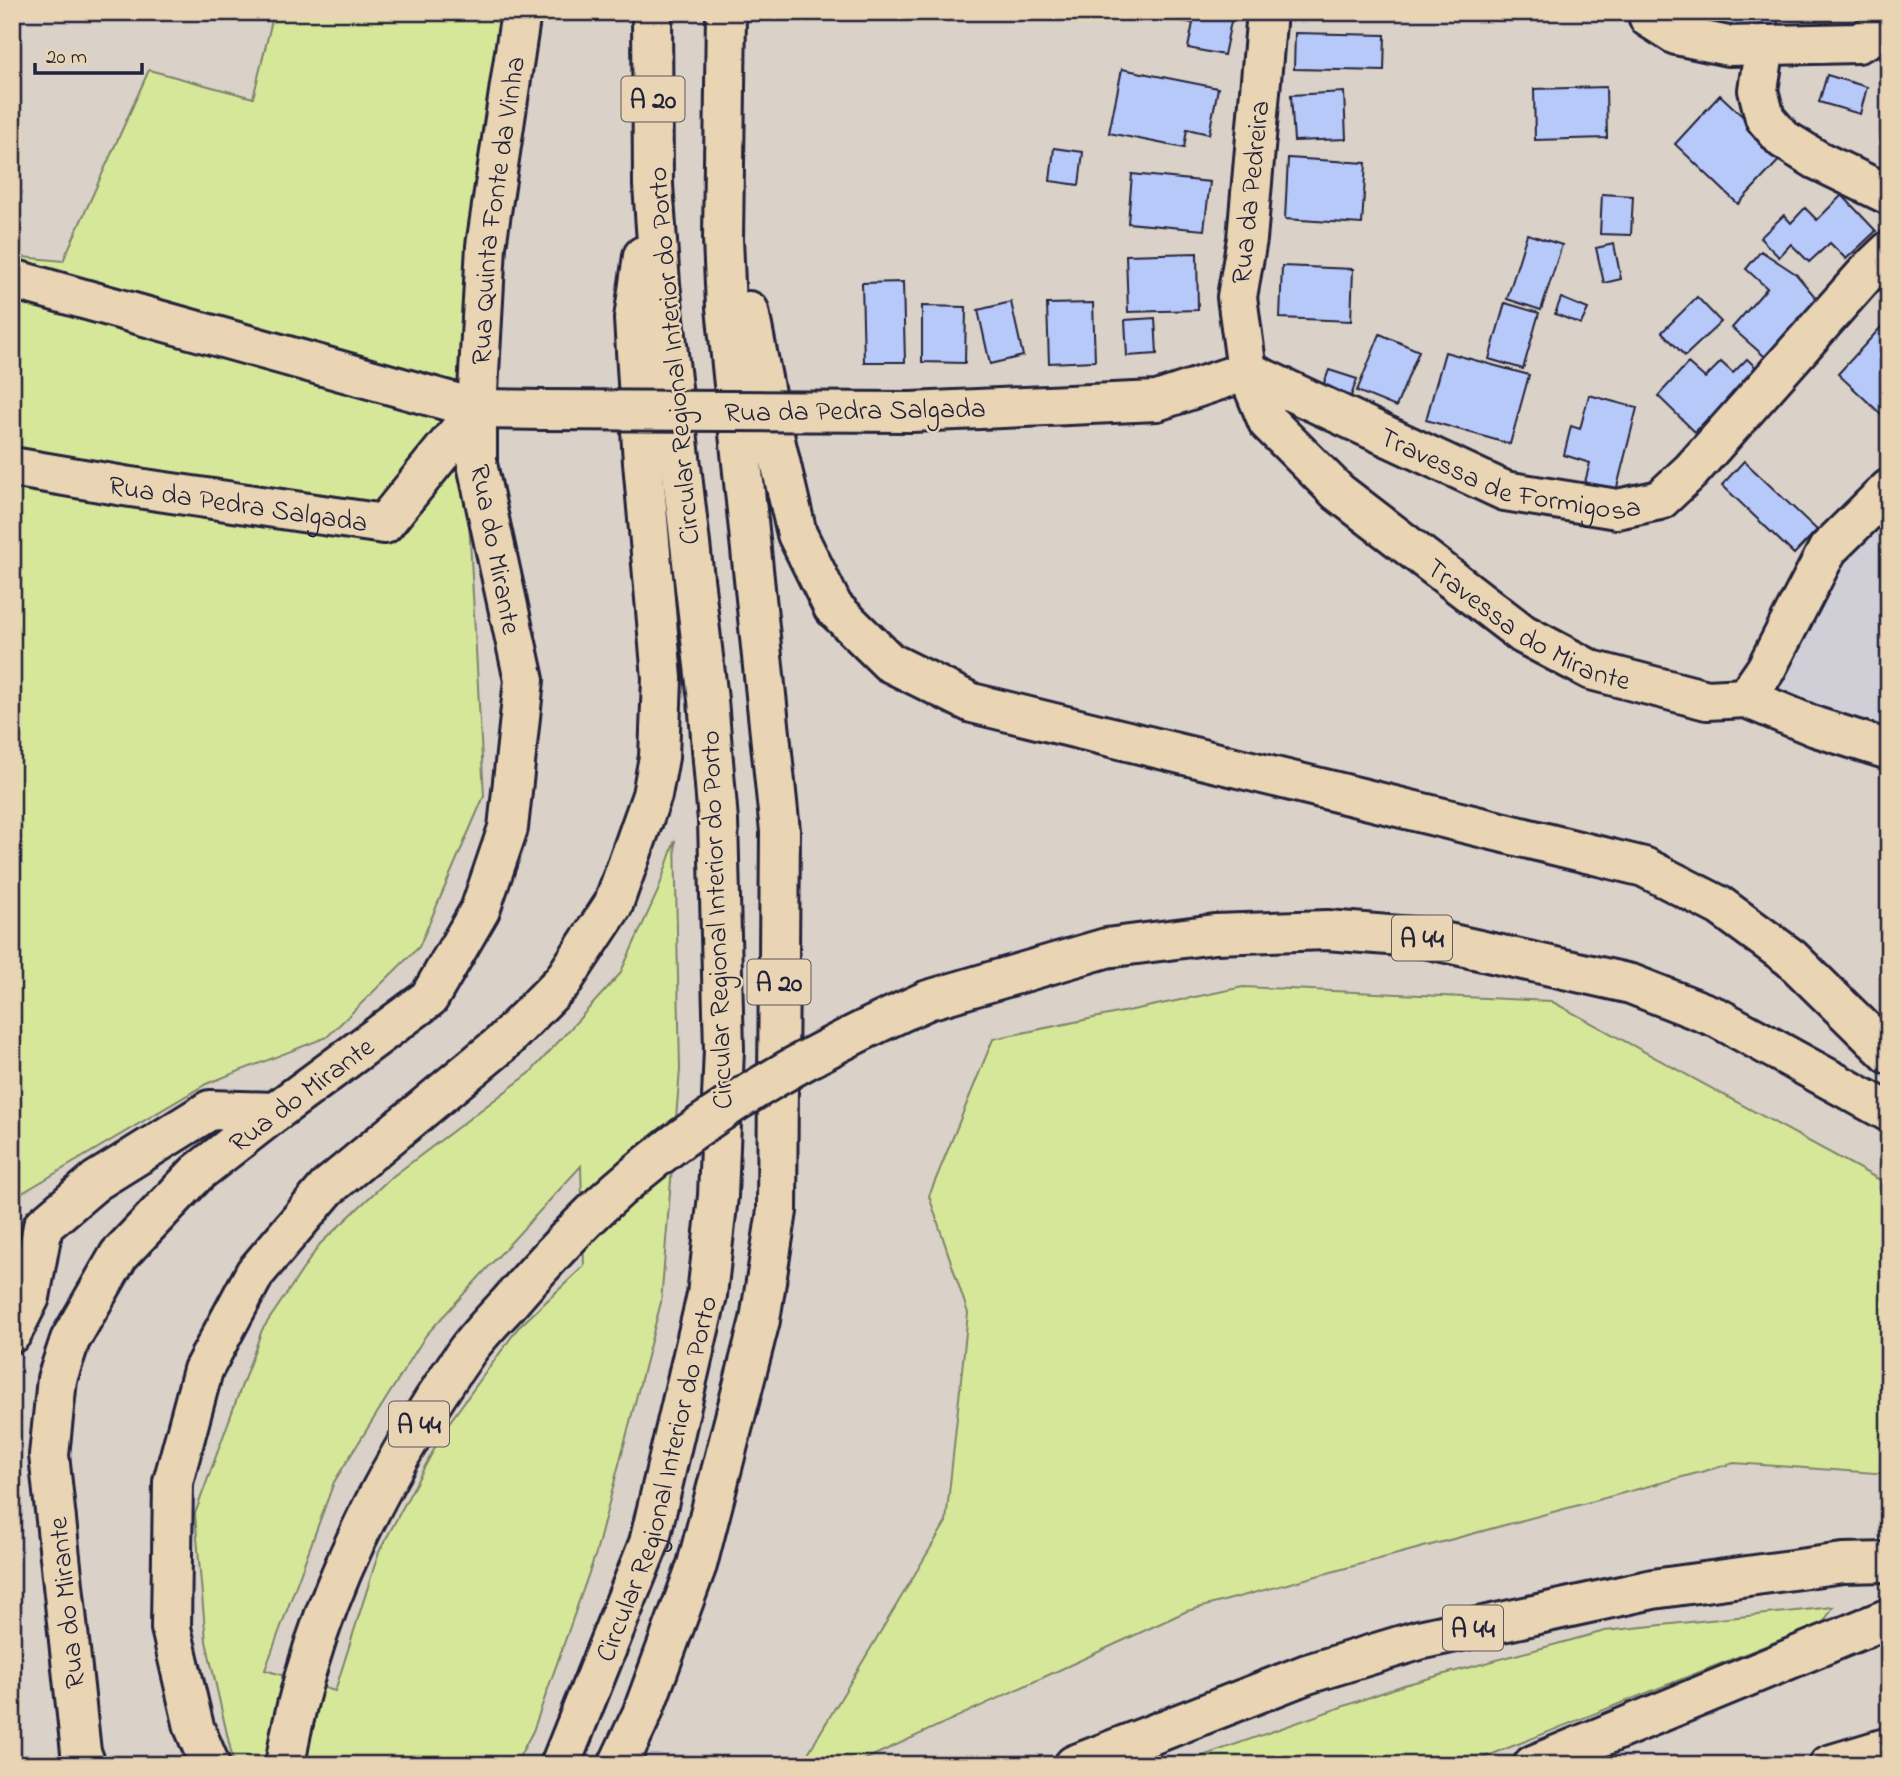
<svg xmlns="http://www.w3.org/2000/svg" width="1901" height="1777" font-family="'Indie Flower',sans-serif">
<rect width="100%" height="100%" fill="#dad1c8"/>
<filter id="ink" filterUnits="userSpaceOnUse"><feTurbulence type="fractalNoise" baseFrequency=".0143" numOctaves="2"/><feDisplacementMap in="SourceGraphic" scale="14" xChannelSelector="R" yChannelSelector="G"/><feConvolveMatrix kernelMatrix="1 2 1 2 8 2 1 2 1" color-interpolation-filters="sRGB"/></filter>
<g filter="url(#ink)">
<!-- built -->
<path fill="#d0cfd7" d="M1889 505V732L1776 694 1789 670 1828 570Z"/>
<!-- green -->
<path fill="#d7e79a" stroke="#7c846a" stroke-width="2" fill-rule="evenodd" d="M274 12H500L461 376 484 796 419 947 327 1037 206 1084 12 1199V256L63 261 149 70 253 98Z
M675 840 680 1069 661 1302 596 1553 533 1731 515 1765H234L206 1641 195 1514 262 1330 320 1244 388 1180 530 1073 620 974 658 891ZM581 1166 584 1266 518 1328 446 1427 379 1552 335 1691 265 1670 334 1482 426 1335Z
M1243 987 1551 1001 1882 1181 1889 1217V1474L1734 1463 1187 1611 853 1765H801L946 1522 968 1313 929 1196 993 1039Z
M1833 1607 1823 1623 1465 1765H1177L1404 1685 1605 1631Z"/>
<!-- building -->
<path fill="#b7c9f9" stroke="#22223b" stroke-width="2" d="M1161 12H1233L1224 55 1188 48 1193 23 1160 17Z
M1295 12H1368V15L1295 16Z
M1673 12H1777L1778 26 1674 29Z
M1295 33 1385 35 1384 71 1294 69Z
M1122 69 1218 88 1209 134 1187 129 1184 148 1109 133Z
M1827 75 1867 87 1860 114 1819 102Z
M1606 87 1607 138 1535 140 1534 89Z
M1344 92 1346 139 1294 141 1291 95Z
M1720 95 1784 155 1738 204 1675 144Z
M1054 148 1083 152 1079 185 1050 181Z
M1288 158 1366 163 1362 224 1285 219Z
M1132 174 1210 182 1204 230 1128 223Z
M1602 194 1633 196 1631 235 1600 234Z
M1842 195 1876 231 1846 259 1830 243 1809 262 1791 244 1779 257 1760 238 1784 215 1791 223 1805 208 1817 220Z
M1527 234 1562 245 1541 310 1507 299Z
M1614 244 1621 279 1604 283 1596 248Z
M1761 251 1796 274 1822 305 1771 362 1732 328 1767 288 1746 269Z
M1197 253 1198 310 1128 312 1126 255Z
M1282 266 1353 269 1351 321 1280 318Z
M903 282 905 362H864L862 283Z
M1697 297 1721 322 1685 356 1662 332Z
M1561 298 1588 309 1581 324 1555 314Z
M1011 302 1023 356 990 364 978 310Z
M1093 303 1095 361 1049 363 1047 304Z
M1505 303 1539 313 1523 369 1489 359Z
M922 306 966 307 965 363 922 362Z
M1155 318 1157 354 1127 356 1125 320Z
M1882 326 1889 333V412L1884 417 1838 374Z
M1380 334 1419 351 1396 407 1357 391Z
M1445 352 1529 375 1510 444 1426 420Z
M1747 359 1764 375 1716 426 1708 418 1695 432 1658 396 1688 363 1705 378 1721 362 1733 373Z
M1329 370 1357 379 1350 399 1322 389Z
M1589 395 1637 408 1615 495 1584 486 1590 463 1564 455 1571 426 1580 429Z
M1744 461 1817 530 1794 554 1722 485Z"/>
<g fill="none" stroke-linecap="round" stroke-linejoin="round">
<defs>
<g id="minor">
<path id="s1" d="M1267 12 1247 239 1237 297 1247 371 1268 422 1338 492 1523 634 1591 670 1707 700 1746 698 1816 727 1889 750"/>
<path d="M1647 12 1649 18 1676 35 1728 46 1858 43 1889 27"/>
<path d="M1765 45 1758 90 1765 118 1783 139 1817 160 1889 195"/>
<path d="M12 279 477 409 543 410"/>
<path id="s2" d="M1247 371 1505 491 1617 509 1660 500 1691 471 1871 268 1889 251"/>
<path d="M911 412 1157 401 1247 371"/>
<path id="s3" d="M12 467 124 486 384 524 477 409"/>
<path d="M1746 698 1766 669 1828 549 1889 489"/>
<path d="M12 1333 30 1297 43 1226 96 1181 210 1110 275 1112"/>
<path id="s4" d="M86 1765 81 1752 49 1455 57 1379 70 1340 119 1255 197 1173 275 1112 429 998 480 910 508 828 524 680 477 464V409L486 246 521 12"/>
<path d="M1829 1765 1889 1747"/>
</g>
<g id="highway">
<path d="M749 311 769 414 797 534 833 607 889 662 972 703 1644 867 1720 906 1791 958 1889 1054"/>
<path d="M928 1000 1106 948 1215 934 1327 930 1425 938 1631 984 1718 1018 1889 1112"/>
<path d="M210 1765 194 1727 171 1628 173 1482 203 1370 255 1273 327 1188 500 1045 563 981 613 905 652 795 659 757 662 678 643 462 634 319 643 256"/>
<path d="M285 1765C309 1614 380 1475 466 1352 478 1335 494 1319 508 1304 538 1269 569 1235 602 1204"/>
<path id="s5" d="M560 1765 649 1543 707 1295 718 1196 724 1049 718 821 708 700 660 284 653 185 652 12"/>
<path d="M618 1765 642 1714 697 1565 760 1320 777 1211 780 831 726 307 723 239 726 12"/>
<path d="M1074 1765 1307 1674 1419 1640 1653 1589 1843 1563 1889 1562"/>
<path d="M1533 1765 1889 1618"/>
</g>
</defs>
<!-- minor casing -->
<use href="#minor" stroke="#22223b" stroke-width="44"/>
<!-- highway casing -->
<use href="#highway" stroke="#22223b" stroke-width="44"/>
<!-- minor -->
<use href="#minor" stroke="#e9d4b3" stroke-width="38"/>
<!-- highway -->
<use href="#highway" stroke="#e9d4b3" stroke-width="38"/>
<defs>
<path id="minor-bridge" d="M543 410 911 412"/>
<path id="highway-bridge" d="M602 1204C697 1116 811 1052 928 1000"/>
</defs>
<!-- minor-bridge casing -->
<use href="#minor-bridge" stroke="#22223b" stroke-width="44" stroke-linecap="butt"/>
<!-- highway-bridge casing -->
<use href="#highway-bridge" stroke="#22223b" stroke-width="44" stroke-linecap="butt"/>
<!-- minor-bridge -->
<use href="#minor-bridge" stroke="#e9d4b3" stroke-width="38"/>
<!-- highway-bridge -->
<use href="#highway-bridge" stroke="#e9d4b3" stroke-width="38"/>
</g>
</g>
<g text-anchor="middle" stroke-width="5" stroke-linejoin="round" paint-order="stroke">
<!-- shield labels -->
<g fill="#e9d4b3" stroke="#5e575f" stroke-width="2">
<rect x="621.5" y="76.5" width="63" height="45" rx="5"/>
<rect x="1392" y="915.5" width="60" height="45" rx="5"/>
<rect x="747.5" y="959.5" width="63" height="45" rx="5"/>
<rect x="389" y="1401.5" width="60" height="45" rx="5"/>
<rect x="1443" y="1605.5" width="60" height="45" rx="5"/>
</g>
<g font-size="26" font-weight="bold" fill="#22223b">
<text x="653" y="108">A 20</text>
<text x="1422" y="947">A 44</text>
<text x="779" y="991">A 20</text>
<text x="419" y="1433">A 44</text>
<text x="1473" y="1637">A 44</text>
</g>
<!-- street labels -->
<g font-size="28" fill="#22223b" stroke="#e9d4b3">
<text transform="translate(1249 192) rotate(-84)" y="10">Rua da Pedreira</text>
<text dy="10" stroke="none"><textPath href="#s4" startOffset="1745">Rua Quinta Fonte da Vinha</textPath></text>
<text transform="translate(672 356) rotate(-95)" y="10">Circular Regional Interior do Porto</text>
<text transform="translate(855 409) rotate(-1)" y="10">Rua da Pedra Salgada</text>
<text dy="10" stroke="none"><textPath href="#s2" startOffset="285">Travessa de Formigosa</textPath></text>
<text dy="10" stroke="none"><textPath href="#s3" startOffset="229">Rua da Pedra Salgada</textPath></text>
<text transform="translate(497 549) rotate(79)" y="10">Rua do Mirante</text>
<text dy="10" stroke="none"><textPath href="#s1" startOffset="749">Travessa do Mirante</textPath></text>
<text transform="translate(715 920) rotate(-92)" y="10">Circular Regional Interior do Porto</text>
<text dy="10" stroke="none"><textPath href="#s4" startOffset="772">Rua do Mirante</textPath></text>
<text dy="10" stroke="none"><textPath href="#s5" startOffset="303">Circular Regional Interior do Porto</textPath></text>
<text transform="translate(65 1603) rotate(-96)" y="10">Rua do Mirante</text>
</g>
</g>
<!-- margin -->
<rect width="1901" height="1777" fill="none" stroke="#e9d4b3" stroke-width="42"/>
<rect x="21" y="21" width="1859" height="1735" fill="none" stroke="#22223b" stroke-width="2.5" filter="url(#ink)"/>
<!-- scale -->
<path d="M35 63v10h107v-10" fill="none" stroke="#22223b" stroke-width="3.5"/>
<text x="46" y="63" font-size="21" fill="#22223b" stroke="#e9d4b3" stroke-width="5" paint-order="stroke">20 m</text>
</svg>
